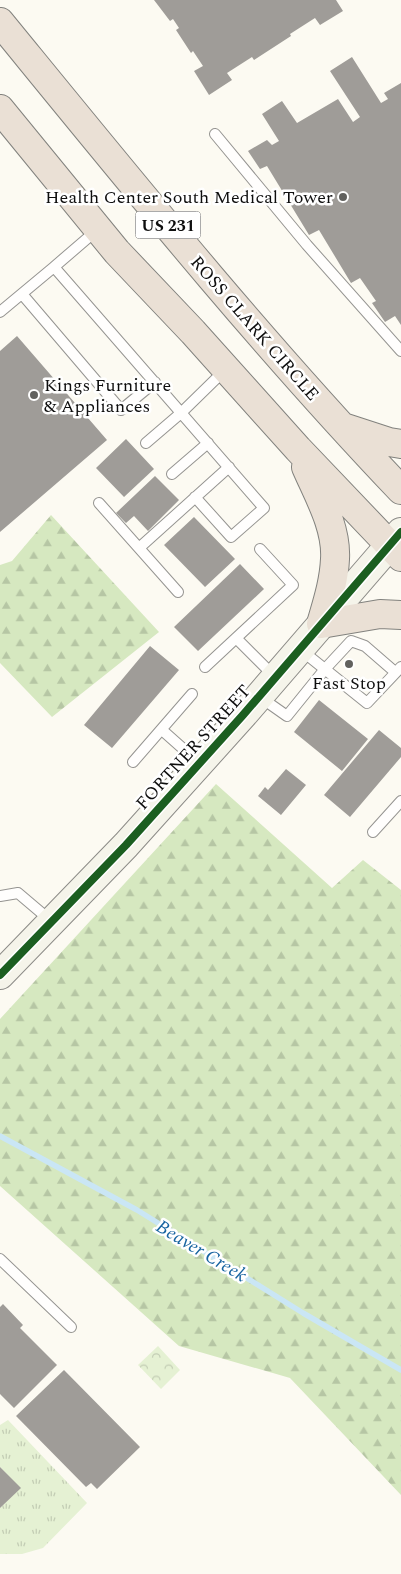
<svg xmlns="http://www.w3.org/2000/svg" width="401" height="1574" font-family="Spectral,serif">
<defs>
<pattern id="grass-tufts" width="24" height="20" patternUnits="userSpaceOnUse" patternTransform="scale(1.25)"><rect width="24" height="20" fill="#e5f1d3"/><path d="M3 7l-1-3M5 7V3M7 7l1-3M15 17l-1-3M17 17v-4M19 17l1-3" fill="none" stroke="#c3cdb4"/></pattern>
<pattern id="forest-firs" width="22" height="20" patternUnits="userSpaceOnUse" patternTransform="scale(1.25)"><rect width="22" height="20" fill="#d6e8c0"/><path d="M5 1l3.5 6h-7zM16 11l3.5 6h-7z" fill="#b6c6a4"/></pattern>
<pattern id="park-crowns" width="20" height="18" patternUnits="userSpaceOnUse" patternTransform="scale(1.25)"><rect width="20" height="18" fill="#e5f1d3"/><path d="M2 6a3 3 0 1 1 6 0M12 15a3 3 0 1 1 6 0" fill="none" stroke="#c3cdb4"/></pattern>
</defs>
<rect width="100%" height="100%" fill="#fcfaf2"/>
<!-- grass -->
<path fill="url(#grass-tufts)" d="M8 1420 87 1503 43 1548 22 1554H0V1508L20 1488 0 1467V1425Z"/>
<!-- forest -->
<path fill="url(#forest-firs)" d="M51 515 159 632 52 717 0 663V565L12 561Z
M216 784 332 888 363 860 401 890V1495L290 1378 179 1346 0 1186V1019Z"/>
<!-- park -->
<path fill="url(#park-crowns)" d="M158 1346 180 1370 161 1389 138 1365Z"/>
<g fill="none" stroke-linecap="round" stroke-linejoin="round">
<!-- stream -->
<path stroke="#cae6f5" stroke-width="5.5" d="M0 1136 137 1210 303 1313 401 1370"/>
</g>
<!-- building -->
<path fill="#9f9c98" d="M154 0H336L343 11 320 25 315 18 290 34 291 36 254 60 252 57 227 73 232 80 209 95 194 71 203 66 193 51 191 53 176 30 179 28 173 19 170 21Z
M352 57 381 103 388 99 384 93 401 83V325L395 316 385 322 372 303 376 301 360 278 351 283 319 230 309 235 267 166 260 169 248 151 267 140 272 145 279 141 262 114 282 101 297 123 338 99 353 122 360 117 330 71Z
M17 336 107 440 0 532V351Z
M126 439 154 469 124 497 96 468Z
M155 476 179 500 148 531 134 516 126 523 116 513Z
M194 517 235 559 205 587 164 545Z
M240 564 264 589 198 651 174 627Z
M150 646 179 670 112 748 84 725Z
M319 700 368 739 342 771 294 732Z
M379 730 401 748V757L350 817 324 795Z
M286 769 306 785 281 815 258 796 265 787 268 790Z
M3 1304 23 1325 20 1328 57 1365 14 1408 0 1394V1307Z
M64 1370 140 1447 97 1489 91 1483 86 1487 16 1416Z
M0 1467 21 1488 0 1508Z"/>
<g fill="none" stroke-linecap="round" stroke-linejoin="round">
<defs>
<path id="lane" d="M215 134 307 245 401 351
M97 230 54 267 264 508 231 537 195 497
M22 294 121 410 155 382
M0 312 54 267
M146 443 181 413 226 369
M172 474 208 443
M99 503 178 592
M139 548 229 467
M236 638 274 676
M301 650 367 703 401 667
M205 667 293 585 260 549
M260 697 287 716 325 669 351 641 365 646 395 672
M162 730 198 762
M133 762 192 694
M373 832 401 801
M0 896 18 893 51 921
M0 1259 71 1327"/>
<path id="secondary" d="M0 975 126 845 243 715 401 532"/>
<path id="highway" d="M0 22C130 181 259 341 401 490
M0 109 117 252 193 332 298 449 401 557
M343 427 389 442 401 444
M306 467C318 495 337 527 335 559 334 582 327 603 321 624L380 614 401 615"/>
</defs>
<!-- lane casing -->
<use href="#lane" stroke="#959491" stroke-width="12"/>
<!-- secondary casing -->
<use href="#secondary" stroke="#8c8b87" stroke-width="30"/>
<!-- highway casing -->
<use href="#highway" stroke="#82827e" stroke-width="30"/>
<!-- lane -->
<use href="#lane" stroke="#fffefd" stroke-width="10"/>
<!-- secondary -->
<use href="#secondary" stroke="#f5f4ea" stroke-width="28"/>
<!-- highway -->
<use href="#highway" stroke="#eae0d5" stroke-width="28"/>
<defs>
<path id="cycleway" d="M0 975 126 845 243 715 401 532"/>
</defs>
<!-- cycleway casing -->
<use href="#cycleway" stroke="#fff" stroke-width="11"/>
<!-- cycleway -->
<use href="#cycleway" stroke="#1b5e20" stroke-width="8"/>
</g>
<!-- markers -->
<g fill="#61615e" stroke="#fff" stroke-width="2">
<circle cx="343" cy="197" r="5"/>
<circle cx="34" cy="395" r="5"/>
<circle cx="349" cy="664" r="5"/>
</g>
<g text-anchor="middle" stroke-width="5" stroke-linejoin="round" paint-order="stroke">
<!-- shield labels -->
<rect fill="#fff" stroke="#565656" stroke-width="1" x="135.5" y="211.5" width="65" height="27" rx="4"/>
<g font-size="16" font-weight="bold" fill="#0e0e0e">
<text x="168" y="231">US 231</text>
</g>
<!-- poi labels -->
<g font-size="18" fill="#0e0e0e" stroke="#fff" text-anchor="end">
<text x="333" y="203">Health Center South Medical Tower</text>
<text x="44" y="391" text-anchor="start">Kings Furniture<tspan x="44" dy="21">&amp; Appliances</tspan></text>
<text x="349" y="689" text-anchor="middle">Fast Stop</text>
</g>
<!-- street labels -->
<g font-size="18" fill="#0e0e0e" stroke="#fff">
<text transform="translate(255 328) rotate(49)" y="6">ROSS CLARK CIRCLE</text>
<text transform="translate(193 747) rotate(-48)" y="6">FORTNER STREET</text>
</g>
<!-- water labels -->
<g font-size="19" font-style="italic" fill="#1764a0" stroke="#fff">
<text transform="translate(202 1250) rotate(31)" y="7">Beaver Creek</text>
</g>
</g>
</svg>
